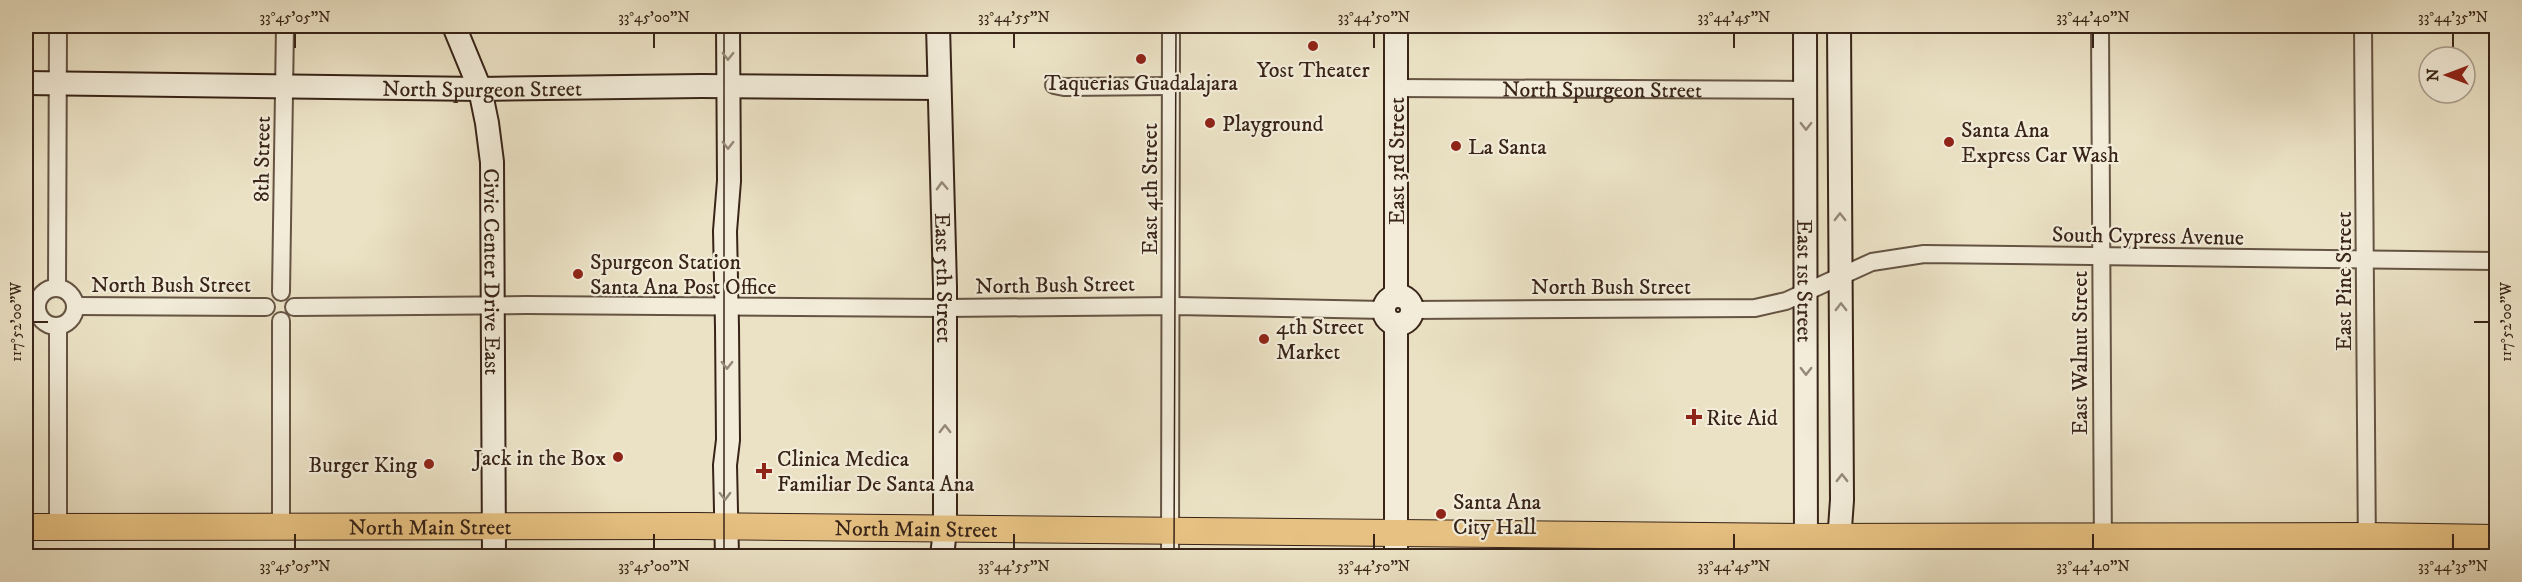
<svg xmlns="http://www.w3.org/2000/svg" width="2522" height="582" font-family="'IM FELL DW Pica',serif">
<rect width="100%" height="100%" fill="#ebe2c5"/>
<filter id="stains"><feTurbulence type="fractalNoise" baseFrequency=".00333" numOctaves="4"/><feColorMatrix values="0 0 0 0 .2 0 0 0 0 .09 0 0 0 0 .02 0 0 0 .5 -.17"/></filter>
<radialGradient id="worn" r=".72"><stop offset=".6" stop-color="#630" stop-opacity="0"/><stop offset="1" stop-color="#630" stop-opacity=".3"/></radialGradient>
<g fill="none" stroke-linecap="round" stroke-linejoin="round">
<defs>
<g id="street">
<path d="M2100 26 2103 556"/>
<path d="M2363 26 2367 556"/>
<path d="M1054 85 1064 87 1171 86"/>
<path id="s1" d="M1396 88 1806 90"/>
<path d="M57 288 58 26"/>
<circle cx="56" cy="307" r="19"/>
<path d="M281 292 285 26"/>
<path d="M75 306 266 307"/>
<path d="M294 307 526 305 945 308 1175 306 1384 310"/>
<path d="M1412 310 1755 308 1786 301 1872 262 1924 254 2496 261"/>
<path d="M281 321V526"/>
<path d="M58 527V326"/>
<path d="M1170 556 1171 26"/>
<path d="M1614 556 1615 535"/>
</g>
<g id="secondary">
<path id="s2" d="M454 26 480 89 487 123 492 162 494 556"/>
<path id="s3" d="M938 26 945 287V530L942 556"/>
<path d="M1396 26V296"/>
<path id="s4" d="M1805 26 1806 556"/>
<path id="s5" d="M26 83 480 89 701 86 939 88"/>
<circle cx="1398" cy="310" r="14"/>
<path d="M1396 324V556"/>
<path d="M727 556 725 465 728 440 727 327 725 231 729 181 728 26"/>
<path d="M1838 556 1842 500 1839 26"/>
</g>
<g id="primary">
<path id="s6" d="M26 527 695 526 1806 537 2367 536 2496 538"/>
</g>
</defs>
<!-- street casing -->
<use href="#street" stroke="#655443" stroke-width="20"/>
<!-- secondary casing -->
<use href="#secondary" stroke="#382418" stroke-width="26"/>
<!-- primary casing -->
<use href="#primary" stroke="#382418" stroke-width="28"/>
<!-- street -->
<use href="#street" stroke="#f2ecd9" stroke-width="16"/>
<!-- secondary -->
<use href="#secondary" stroke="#f2ecd9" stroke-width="22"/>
<!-- primary -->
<use href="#primary" stroke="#e6c182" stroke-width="26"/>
<!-- tram -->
<path stroke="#382418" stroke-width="1.5" d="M724 556V26
M1174 556 1176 26"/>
</g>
<!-- one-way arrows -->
<defs><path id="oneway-chevron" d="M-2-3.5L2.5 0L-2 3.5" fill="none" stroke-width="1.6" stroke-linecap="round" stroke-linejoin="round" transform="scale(1.5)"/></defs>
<g stroke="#958878">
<use href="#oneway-chevron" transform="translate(728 56) rotate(91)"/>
<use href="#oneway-chevron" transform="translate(1806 126) rotate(90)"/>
<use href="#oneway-chevron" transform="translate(728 145) rotate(90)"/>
<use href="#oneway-chevron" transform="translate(942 186) rotate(-92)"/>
<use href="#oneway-chevron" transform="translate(1840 217) rotate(-90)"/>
<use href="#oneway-chevron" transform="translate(1841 307) rotate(-90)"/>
<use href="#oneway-chevron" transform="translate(727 365) rotate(90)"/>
<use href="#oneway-chevron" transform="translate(1806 371) rotate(90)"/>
<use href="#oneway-chevron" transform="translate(945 429) rotate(-90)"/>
<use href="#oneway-chevron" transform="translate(1842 478) rotate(-90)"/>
<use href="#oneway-chevron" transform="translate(725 496) rotate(89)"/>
</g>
<!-- ticks -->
<path fill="none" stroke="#382418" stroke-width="2" d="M295 33V48M654 33V48M1014 33V48M1374 33V48M1734 33V48M2093 33V48M2453 33V48M33 322H48M2474 322H2489M295 534V549M654 534V549M1014 534V549M1374 534V549M1734 534V549M2093 534V549M2453 534V549"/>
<!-- markers -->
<g fill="#8f2418" stroke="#f2ecd9" stroke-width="2">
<circle cx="1313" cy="46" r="6"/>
<circle cx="1141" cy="59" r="6"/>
<circle cx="1210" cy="123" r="6"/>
<circle cx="1949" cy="142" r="6"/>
<circle cx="1456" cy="146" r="6"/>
<circle cx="578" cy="274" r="6"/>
<circle cx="1264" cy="339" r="6"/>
<path d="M1691 408h6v6h6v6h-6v6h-6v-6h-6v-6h6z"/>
<circle cx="618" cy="457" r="6"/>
<circle cx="429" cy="464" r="6"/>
<path d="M761 462h6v6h6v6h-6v6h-6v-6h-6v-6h6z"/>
<circle cx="1441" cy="514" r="6"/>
</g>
<g text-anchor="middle" stroke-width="4.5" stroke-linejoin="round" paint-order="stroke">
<!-- poi labels -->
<g font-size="22" fill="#382418" stroke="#f2ecd9" text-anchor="start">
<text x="1313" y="77" text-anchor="middle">Yost Theater</text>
<text x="1141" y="90" text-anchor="middle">Taquerias Guadalajara</text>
<text x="1222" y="131">Playground</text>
<text x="1961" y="137">Santa Ana<tspan x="1961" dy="25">Express Car Wash</tspan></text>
<text x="1468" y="154">La Santa</text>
<text x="590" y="269">Spurgeon Station<tspan x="590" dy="25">Santa Ana Post Office</tspan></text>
<text x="1276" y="334">4th Street<tspan x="1276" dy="25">Market</tspan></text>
<text x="1706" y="425">Rite Aid</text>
<text x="606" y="465" text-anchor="end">Jack in the Box</text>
<text x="777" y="466">Clinica Medica<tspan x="777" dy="25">Familiar De Santa Ana</tspan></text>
<text x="417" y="472" text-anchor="end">Burger King</text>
<text x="1453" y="509">Santa Ana<tspan x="1453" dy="25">City Hall</tspan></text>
</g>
<!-- street labels -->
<g font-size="22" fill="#382418" stroke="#f2ecd9">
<text dy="8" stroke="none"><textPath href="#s5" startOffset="456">North Spurgeon Street</textPath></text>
<text dy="8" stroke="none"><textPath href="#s1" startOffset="206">North Spurgeon Street</textPath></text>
<text transform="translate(261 159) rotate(-89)" y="8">8th Street</text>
<text transform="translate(1396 161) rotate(-90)" y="8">East 3rd Street</text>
<text transform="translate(1149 189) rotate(-90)" y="8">East 4th Street</text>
<text transform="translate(2148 235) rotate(1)" y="8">South Cypress Avenue</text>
<text dy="8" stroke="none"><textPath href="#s2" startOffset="252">Civic Center Drive East</textPath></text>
<text dy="8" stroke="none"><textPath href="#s3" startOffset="252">East 5th Street</textPath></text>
<text dy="8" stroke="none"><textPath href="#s4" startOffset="255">East 1st Street</textPath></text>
<text transform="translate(2343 281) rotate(-90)" y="8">East Pine Street</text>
<text x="171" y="292">North Bush Street</text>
<text transform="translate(1055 284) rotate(-1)" y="8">North Bush Street</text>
<text x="1611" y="294">North Bush Street</text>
<text transform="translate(2079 353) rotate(-90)" y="8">East Walnut Street</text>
<text dy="8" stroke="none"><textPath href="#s6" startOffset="404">North Main Street</textPath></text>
<text dy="8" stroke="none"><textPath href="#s6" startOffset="890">North Main Street</textPath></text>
</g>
</g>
<!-- margin -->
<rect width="2522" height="582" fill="none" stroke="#ebe2c5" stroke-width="66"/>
<!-- north arrow -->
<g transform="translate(2447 75) rotate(270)"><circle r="28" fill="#f2ecd9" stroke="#a89c8c" stroke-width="1.5"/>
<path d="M0-4.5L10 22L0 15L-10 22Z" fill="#8f2418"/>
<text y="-9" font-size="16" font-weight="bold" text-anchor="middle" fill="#382418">N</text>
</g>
<rect x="33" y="33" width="2456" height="516" fill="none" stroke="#382418" stroke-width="2"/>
<g font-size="15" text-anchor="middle" fill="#382418">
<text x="295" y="22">33°45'05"N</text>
<text x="654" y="22">33°45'00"N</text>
<text x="1014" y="22">33°44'55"N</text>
<text x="1374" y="22">33°44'50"N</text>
<text x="1734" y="22">33°44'45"N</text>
<text x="2093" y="22">33°44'40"N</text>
<text x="2453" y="22">33°44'35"N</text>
<text transform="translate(2506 322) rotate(-90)" y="5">117°52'00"W</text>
<text transform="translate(16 322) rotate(-90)" y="5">117°52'00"W</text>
<text x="295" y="571">33°45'05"N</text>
<text x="654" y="571">33°45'00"N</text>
<text x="1014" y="571">33°44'55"N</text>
<text x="1374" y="571">33°44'50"N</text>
<text x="1734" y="571">33°44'45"N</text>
<text x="2093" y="571">33°44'40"N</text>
<text x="2453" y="571">33°44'35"N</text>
</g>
<rect width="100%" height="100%" filter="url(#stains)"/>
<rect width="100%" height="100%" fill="url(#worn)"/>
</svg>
